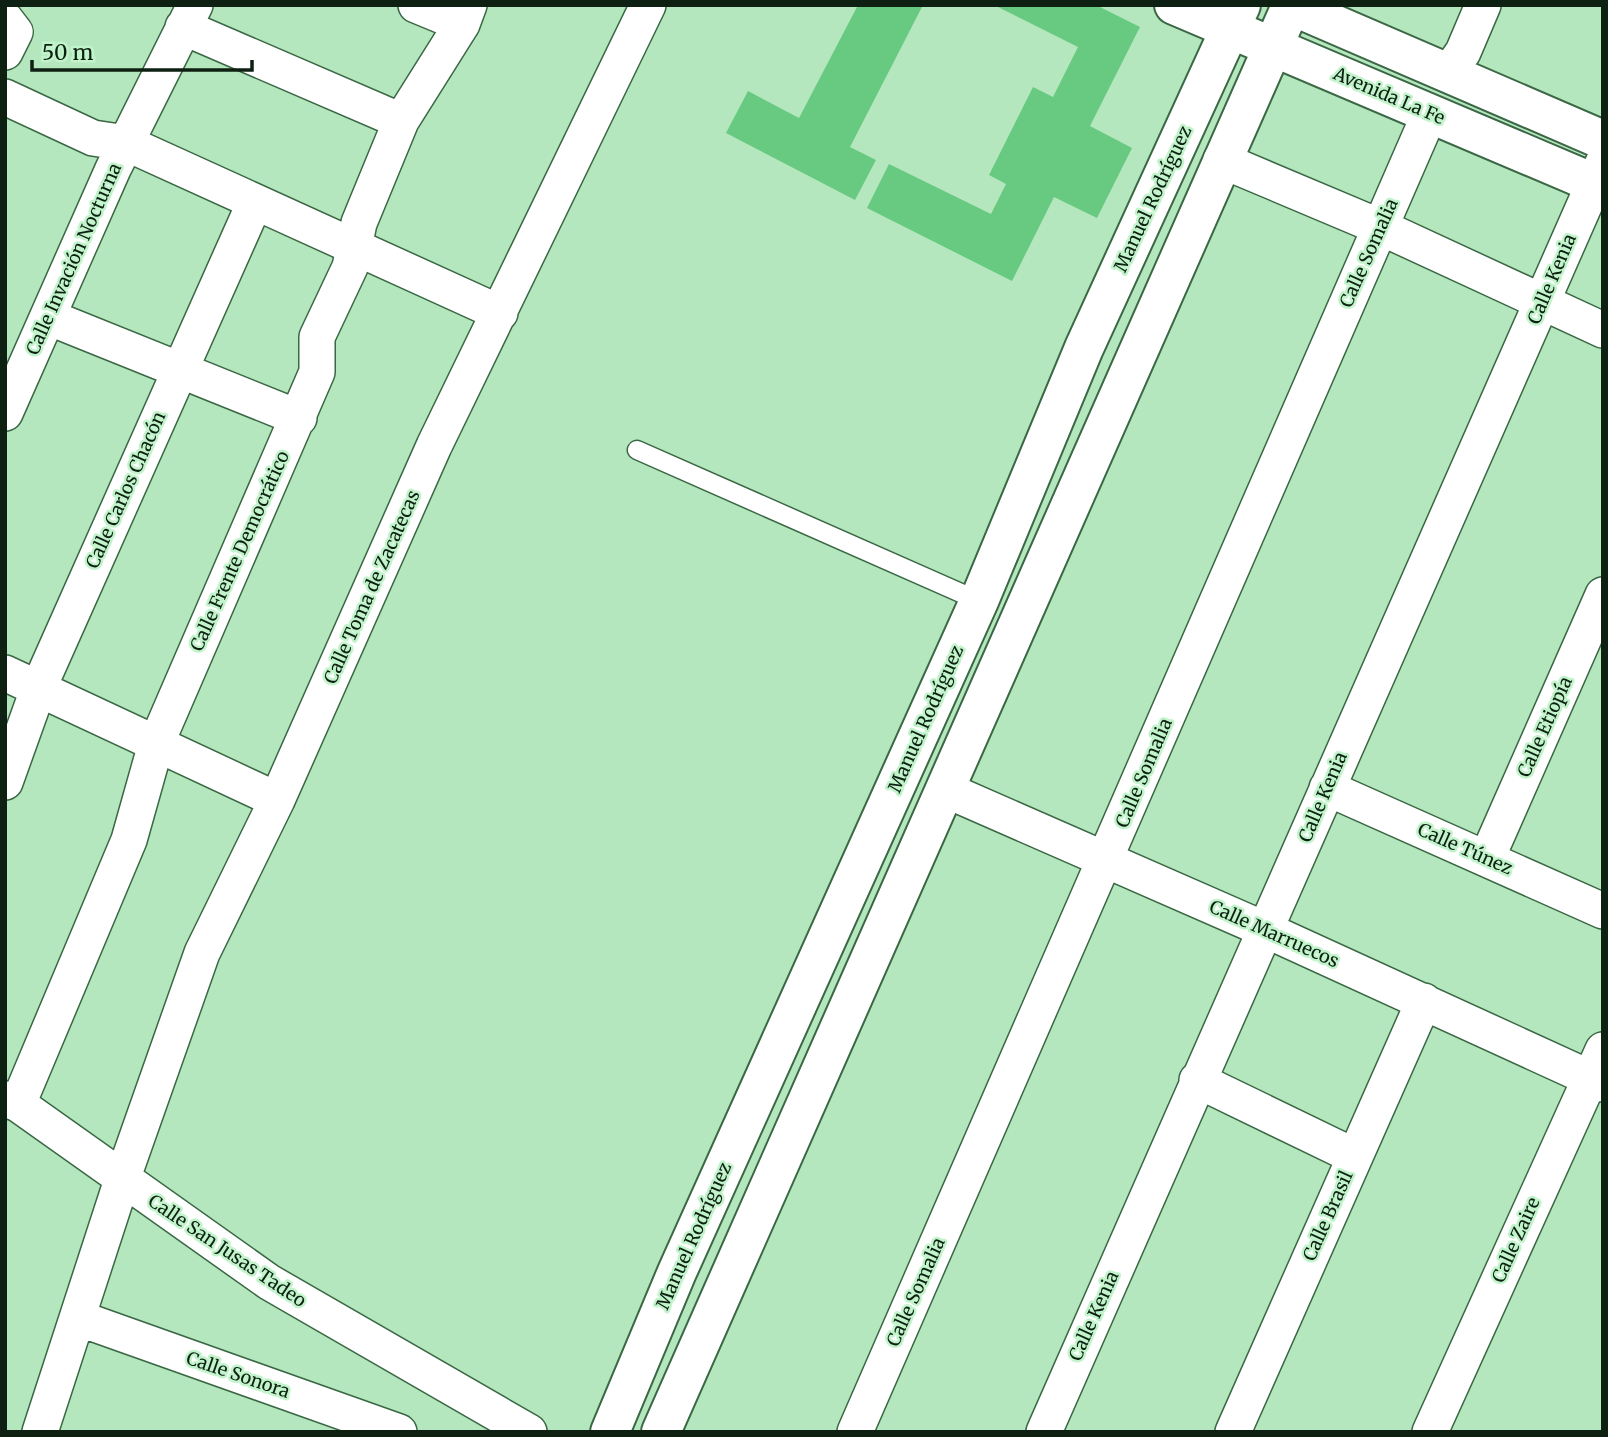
<svg xmlns="http://www.w3.org/2000/svg" width="1608" height="1437" font-family="Merriweather,serif">
<rect width="100%" height="100%" fill="#b5e7be"/>
<!-- building -->
<path fill="#68c981" d="M858 5H923L850 147 876 160 855 200 726 133 748 91 799 118Z
M994 5H1096L1140 27 1090 126 1132 148 1097 218 1054 197 1012 281 867 208 889 164 991 214 1006 184 989 175 1033 87 1053 97 1078 47Z"/>
<g fill="none" stroke-linecap="round" stroke-linejoin="round">
<defs>
<path id="lane" d="M637 450 979 601"/>
<path id="street" d="M416 5 462 24
M5 19 15 32 5 52
M183 27 401 121
M1449 72 1463 52 1483 5
M5 97 93 138 126 143 500 313
M1221 160 1380 227 1603 330
M48 317 299 418
M5 413 113 169 195 5
M5 673 277 800
M5 782 39 687 255 202
M1327 788 1603 911
M944 789 1266 930 1603 1084
M1487 858 1603 595
M1197 1080 1354 1156
M5 1099 18 1104 269 1282 529 1432
M18 1104 129 840 156 744 317 372V337L350 267 359 223 401 121 462 24 469 5
M78 1318 399 1432
M40 1432 122 1180 202 953 277 800 434 446 648 5
M855 1432 1430 113
M1044 1432 1603 163
M1233 1432 1424 1001
M1430 1432 1603 1050"/>
<path id="secondary" d="M1174 5 1603 187
M1290 5 1603 140
M610 1432 677 1272 979 601 1084 348 1241 5
M661 1432 1291 6"/>
</defs>
<!-- lane casing -->
<use href="#lane" stroke="#3a6744" stroke-width="21"/>
<!-- street casing -->
<use href="#street" stroke="#3a6744" stroke-width="38"/>
<!-- secondary casing -->
<use href="#secondary" stroke="#3a6744" stroke-width="42"/>
<!-- lane -->
<use href="#lane" stroke="#fff" stroke-width="18"/>
<!-- street -->
<use href="#street" stroke="#fff" stroke-width="35"/>
<!-- secondary -->
<use href="#secondary" stroke="#fff" stroke-width="38"/>
</g>
<g text-anchor="middle" stroke-width="5" stroke-linejoin="round" paint-order="stroke">
<!-- street labels -->
<g font-size="18" fill="#0d2012" stroke="#c2f4cb">
<text transform="translate(1389 96) rotate(23)" y="6">Avenida La Fe</text>
<text transform="translate(1153 199) rotate(-65)" y="6">Manuel Rodríguez</text>
<text transform="translate(1369 253) rotate(-66)" y="6">Calle Somalia</text>
<text transform="translate(74 259) rotate(-66)" y="6">Calle Invación Nocturna</text>
<text transform="translate(1552 279) rotate(-67)" y="6">Calle Kenia</text>
<text transform="translate(126 490) rotate(-66)" y="6">Calle Carlos Chacón</text>
<text transform="translate(240 551) rotate(-66)" y="6">Calle Frente Democrático</text>
<text transform="translate(372 587) rotate(-66)" y="6">Calle Toma de Zacatecas</text>
<text transform="translate(926 719) rotate(-66)" y="6">Manuel Rodríguez</text>
<text transform="translate(1545 727) rotate(-66)" y="6">Calle Etiopía</text>
<text transform="translate(1144 773) rotate(-67)" y="6">Calle Somalia</text>
<text transform="translate(1323 797) rotate(-67)" y="6">Calle Kenia</text>
<text transform="translate(1465 849) rotate(24)" y="6">Calle Túnez</text>
<text transform="translate(1274 934) rotate(24)" y="6">Calle Marruecos</text>
<text transform="translate(1328 1216) rotate(-66)" y="6">Calle Brasil</text>
<text transform="translate(694 1236) rotate(-66)" y="6">Manuel Rodríguez</text>
<text transform="translate(1516 1240) rotate(-66)" y="6">Calle Zaire</text>
<text transform="translate(227 1251) rotate(34)" y="6">Calle San Jusas Tadeo</text>
<text transform="translate(916 1292) rotate(-66)" y="6">Calle Somalia</text>
<text transform="translate(1094 1316) rotate(-66)" y="6">Calle Kenia</text>
<text transform="translate(238 1375) rotate(19)" y="6">Calle Sonora</text>
</g>
</g>
<!-- border -->
<rect width="1608" height="1437" fill="none" stroke="#0d2012" stroke-width="14"/>
<!-- scale -->
<path d="M32 60v10h220v-10" fill="none" stroke="#0d2012" stroke-width="3.5"/>
<text x="42" y="60" font-size="21" fill="#0d2012" stroke="#c2f4cb" stroke-width="5" paint-order="stroke">50 m</text>
</svg>
